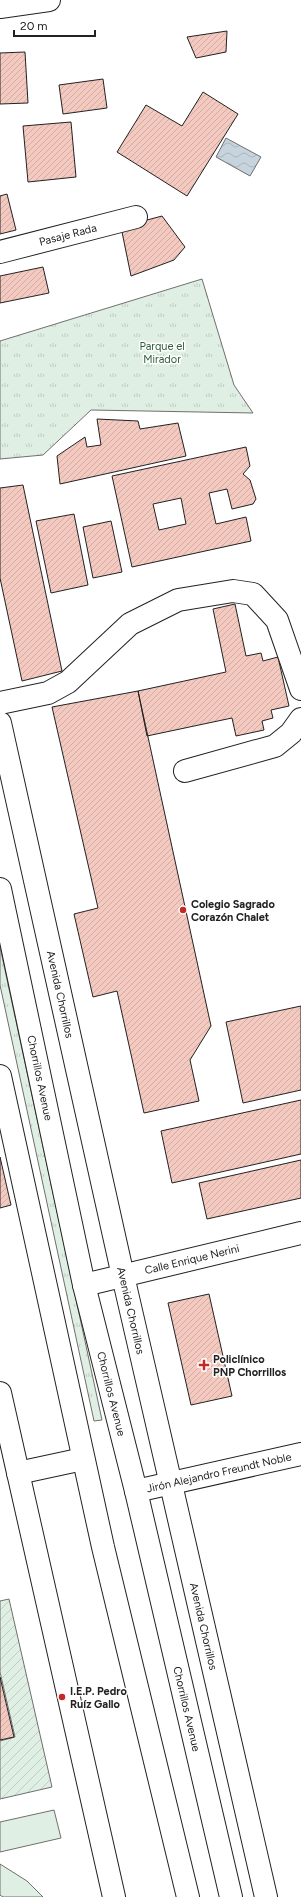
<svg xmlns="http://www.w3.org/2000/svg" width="301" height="1897" font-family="Figtree,sans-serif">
<defs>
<pattern id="grass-tufts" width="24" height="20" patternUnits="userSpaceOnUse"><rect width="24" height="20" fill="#e0efe3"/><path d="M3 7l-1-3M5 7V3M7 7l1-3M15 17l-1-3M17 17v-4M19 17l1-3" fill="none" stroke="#c0cdc2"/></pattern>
<pattern id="garden-furrows" width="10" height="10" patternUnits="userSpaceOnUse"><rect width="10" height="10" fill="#e0efe3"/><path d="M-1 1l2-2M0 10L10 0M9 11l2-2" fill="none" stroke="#c0cdc2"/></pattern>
<pattern id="water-waves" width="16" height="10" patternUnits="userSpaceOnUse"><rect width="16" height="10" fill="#c7d3dd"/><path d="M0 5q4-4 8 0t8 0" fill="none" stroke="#abb5bd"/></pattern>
<pattern id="building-hatch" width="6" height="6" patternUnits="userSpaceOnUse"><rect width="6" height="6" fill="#f3c9c0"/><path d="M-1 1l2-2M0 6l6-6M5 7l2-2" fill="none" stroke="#d0aca5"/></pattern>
</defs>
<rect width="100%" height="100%" fill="#fff"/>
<!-- grass -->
<path fill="url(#grass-tufts)" stroke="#6f6f6f" d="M202 279 234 385 253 413 91 410 43 455 0 459V341Z
M0 947 102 1420 94 1421 0 985Z"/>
<!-- garden -->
<path fill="url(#garden-furrows)" stroke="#6f6f6f" d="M9 1599 52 1787 0 1799V1741L15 1737 0 1672V1601Z"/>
<!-- pitch -->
<path fill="#e0efe3" stroke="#6f6f6f" d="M54 1810 61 1838 0 1852V1822Z
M0 1864 27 1881 43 1897H3L0 1895Z"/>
<!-- water -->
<path fill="url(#water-waves)" stroke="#6f6f6f" d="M226 138 261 157 250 176 216 157Z"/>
<!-- building -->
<path fill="url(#building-hatch)" stroke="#222" fill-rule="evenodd" d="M227 31 226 52 196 58 187 37Z
M25 52 28 103 0 104V53Z
M103 79 107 108 63 114 59 85Z
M203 92 238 114 187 196 117 152 146 105 182 126Z
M71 122 76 177 28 182 23 126Z
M7 194 16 230 0 234V196Z
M162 216 185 247 174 260 131 276 121 227Z
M43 267 49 293 0 303V276Z
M97 419 138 421 140 429 178 423 186 456 60 484 57 456 85 437 87 447 101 445Z
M246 447 250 466 243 474 250 480 256 499 253 504 232 509 227 489 209 493 216 524 246 517 251 541 132 567 112 476ZM181 498 186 524 159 530 153 504Z
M23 485 62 671 22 681 0 578V488Z
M74 514 88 585 51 593 36 521Z
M111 521 122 572 93 578 83 527Z
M235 604 246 656 261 653 263 661 278 657 289 706 271 710 273 718 262 721 264 730 236 736 232 718 147 736 138 691 226 672 213 609Z
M138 691 211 1026 190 1060 199 1101 144 1113 117 991 93 997 74 914 98 908 52 707Z
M301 1006V1090L243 1103 226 1022Z
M301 1100V1154L172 1183 161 1131Z
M0 1157 11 1205 0 1208Z
M301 1160V1198L207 1219 199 1183Z
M209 1294 232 1396 191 1405 168 1303Z
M0 1677 14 1737 0 1740Z"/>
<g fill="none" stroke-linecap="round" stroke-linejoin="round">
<defs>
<g id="minor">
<path d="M0 7 49 0"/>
<path id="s1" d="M0 252 136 217"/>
<path d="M0 703 48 693 68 682 130 624 178 600 233 591 253 594 277 620 301 689"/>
<path id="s2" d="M0 723 123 1276 266 1897"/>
<path d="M185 771 275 746 291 733 301 719"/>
<path id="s3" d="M84 1285 301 1233"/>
<path d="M0 1393 114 1897"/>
<path d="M18 1473 83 1459"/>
<path id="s4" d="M136 1491 301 1454"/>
</g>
<g id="major">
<path id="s5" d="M0 889 84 1285 136 1491 231 1897"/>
<path d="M0 1076 103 1547 188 1897"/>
</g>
</defs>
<!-- minor casing -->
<use href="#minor" stroke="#222" stroke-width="24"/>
<!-- major casing -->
<use href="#major" stroke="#222" stroke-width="24"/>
<!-- minor -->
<use href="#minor" stroke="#fff" stroke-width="22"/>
<!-- major -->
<use href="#major" stroke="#fff" stroke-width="22"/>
</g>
<!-- markers -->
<g fill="#c62828" stroke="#fff" stroke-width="1.5">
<circle cx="183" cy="910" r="4"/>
<path d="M202 1359h4v4h4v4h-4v4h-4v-4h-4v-4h4z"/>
<circle cx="62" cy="1697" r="4"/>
</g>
<g text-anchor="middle" stroke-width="3" stroke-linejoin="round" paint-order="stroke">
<!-- street labels -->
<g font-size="11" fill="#222" stroke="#fff">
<text dy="4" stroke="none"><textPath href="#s1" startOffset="70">Pasaje Rada</textPath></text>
<text dy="4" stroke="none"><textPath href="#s2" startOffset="278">Avenida Chorrillos</textPath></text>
<text dy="4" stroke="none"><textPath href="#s5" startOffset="193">Chorrillos Avenue</textPath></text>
<text dy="4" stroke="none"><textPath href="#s3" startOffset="111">Calle Enrique Nerini</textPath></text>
<text dy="4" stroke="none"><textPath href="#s2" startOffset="602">Avenida Chorrillos</textPath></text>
<text dy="4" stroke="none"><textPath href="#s5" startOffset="517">Chorrillos Avenue</textPath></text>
<text dy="4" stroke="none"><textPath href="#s4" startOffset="85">Jirón Alejandro Freundt Noble</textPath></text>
<text dy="4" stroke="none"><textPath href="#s2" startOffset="926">Avenida Chorrillos</textPath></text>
<text dy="4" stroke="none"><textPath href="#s5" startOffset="841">Chorrillos Avenue</textPath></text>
</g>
<!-- park labels -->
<g font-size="11" fill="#2f5e38" stroke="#fff">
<text x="162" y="350">Parque el<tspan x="162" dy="13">Mirador</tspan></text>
</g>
<!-- poi labels -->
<g font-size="11" font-weight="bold" fill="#222" stroke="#fff" text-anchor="start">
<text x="191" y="908">Colegio Sagrado<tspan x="191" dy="13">Corazón Chalet</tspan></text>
<text x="213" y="1363">Policlínico<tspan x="213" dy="13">PNP Chorrillos</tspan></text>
<text x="70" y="1695">I.E.P. Pedro<tspan x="70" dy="13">Ruíz Gallo</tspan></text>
</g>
</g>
<!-- scale -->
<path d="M14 30v6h81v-6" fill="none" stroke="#222222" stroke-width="2"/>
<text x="20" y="30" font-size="12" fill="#222222" stroke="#ffffff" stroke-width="3" paint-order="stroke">20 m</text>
</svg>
